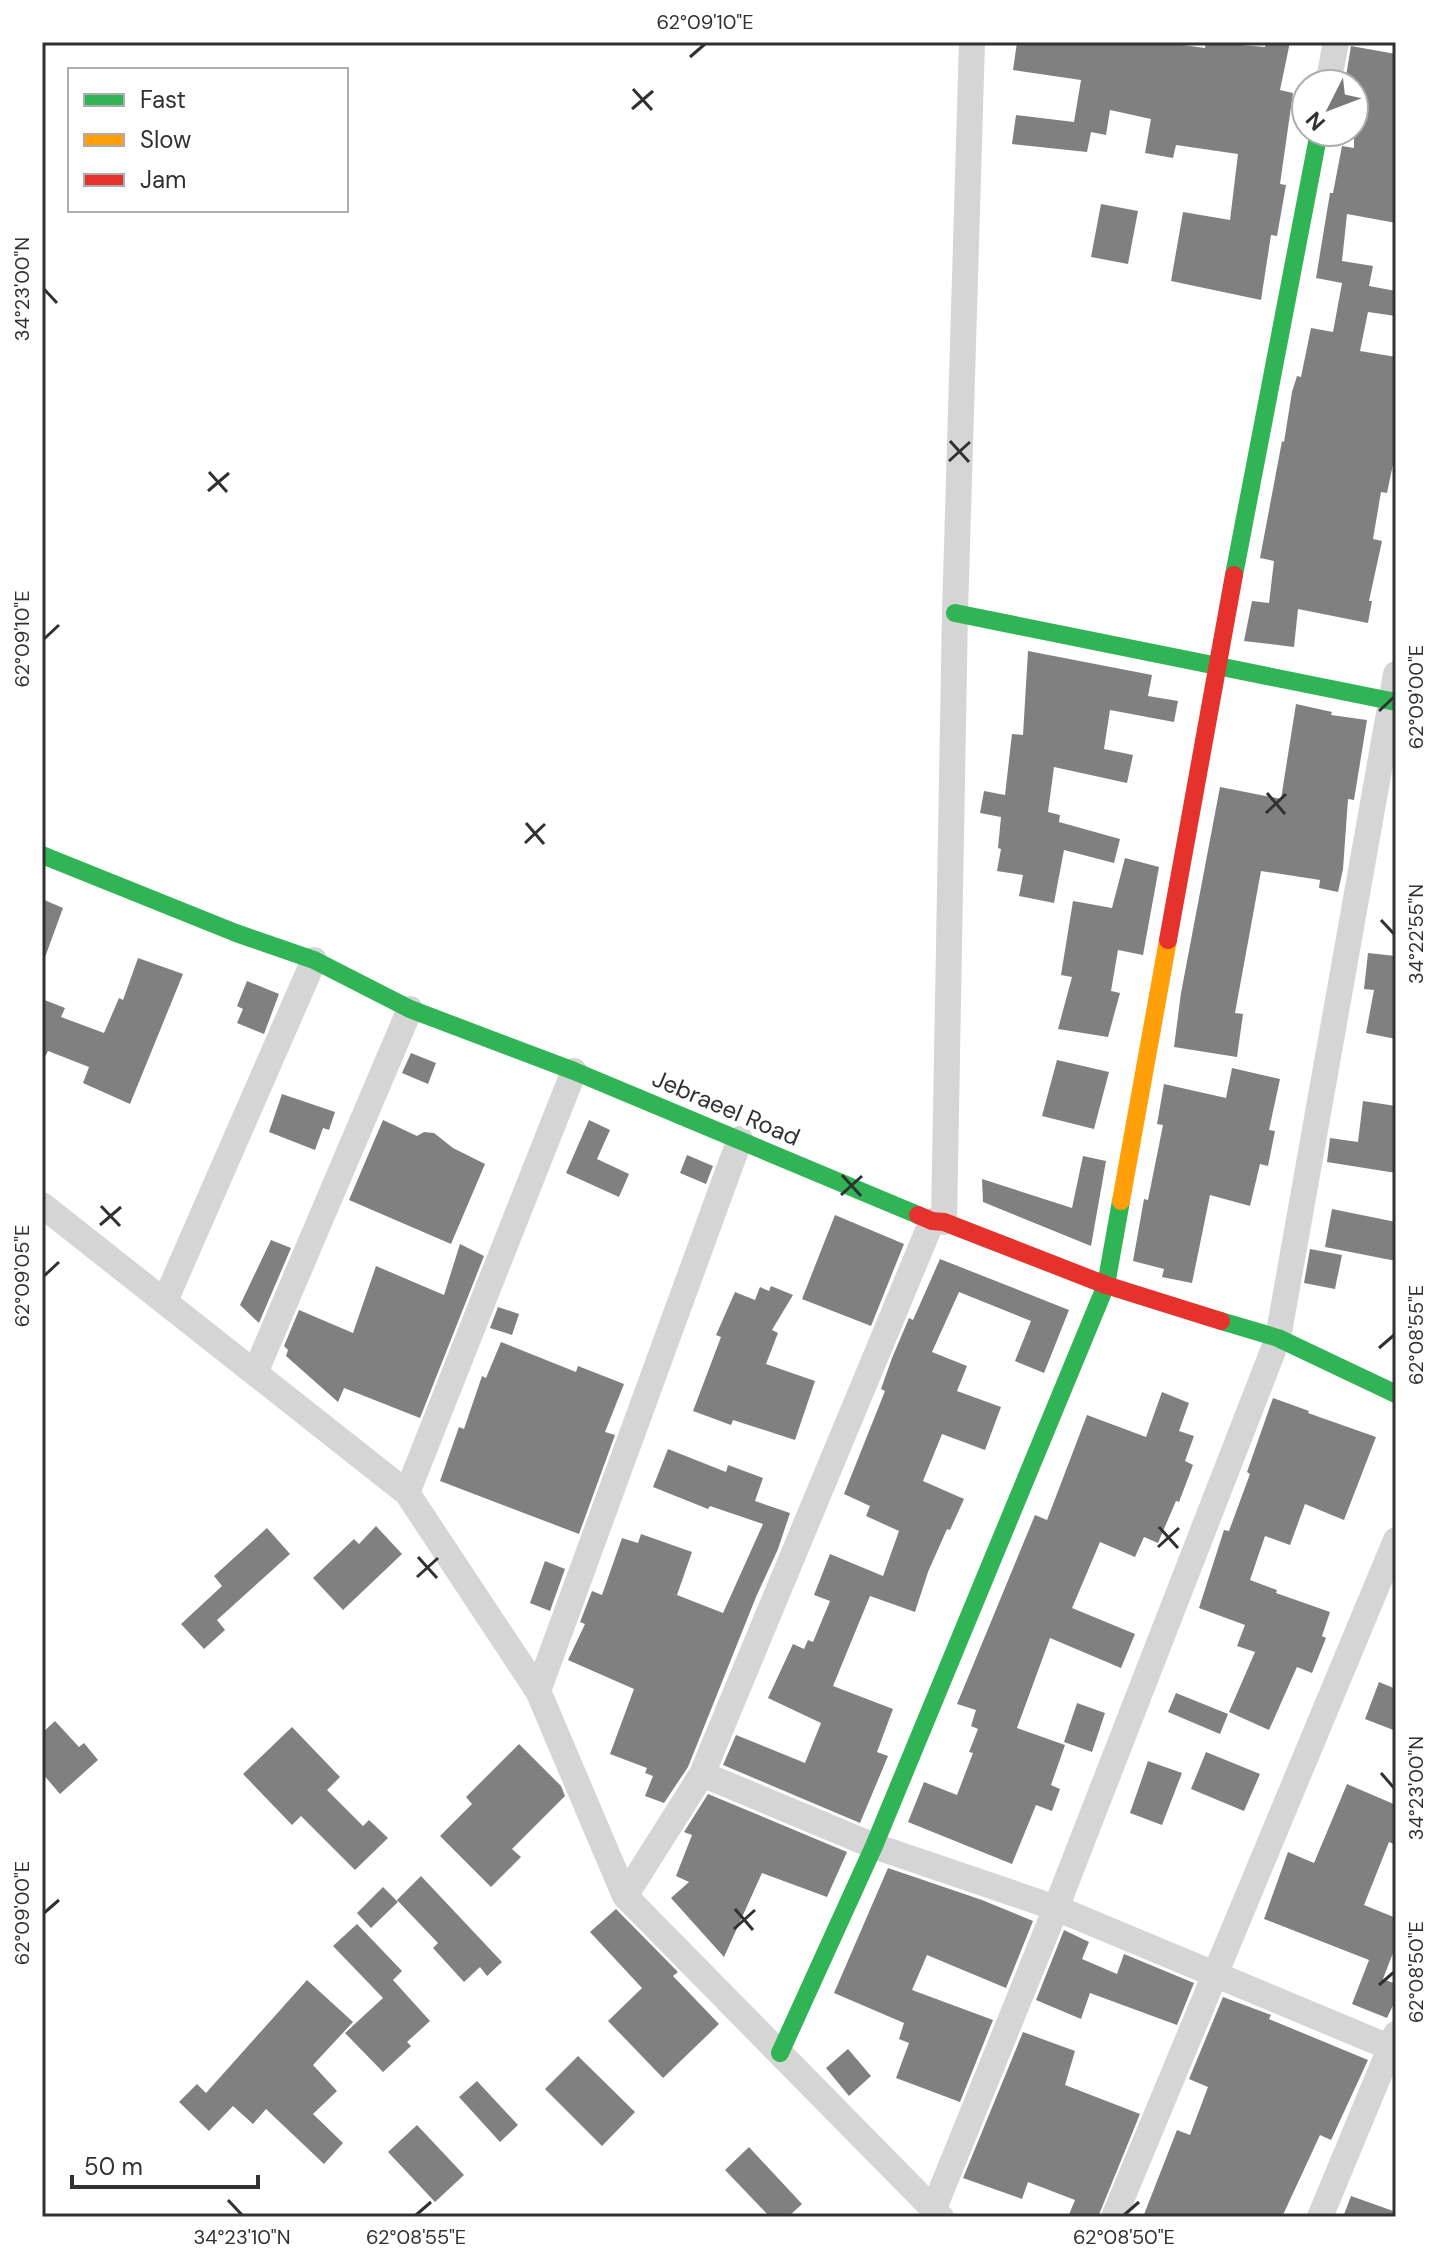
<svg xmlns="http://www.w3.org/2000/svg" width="1438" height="2259" font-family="'DM Sans',sans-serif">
<rect width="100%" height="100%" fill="#fff"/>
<!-- building -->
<path fill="#808080" d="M1017 42H1161L1205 48 1206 42 1265 47 1266 42H1290L1280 90 1293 93 1280 184 1286 185 1277 236 1271 235 1261 300 1171 281 1183 212 1230 220 1238 154 1176 145 1173 158 1145 153 1151 119 1110 110 1106 135 1091 132 1087 152 1012 144 1016 115 1074 122 1081 80 1013 70Z
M1351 46 1396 54V223L1347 214 1342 261 1373 266 1369 286 1396 291V316L1368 312 1360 351 1396 357V450L1387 493 1381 492 1373 539 1382 541 1369 601H1372L1368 623 1298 609 1294 647 1244 641 1252 601 1269 603 1274 561 1260 558 1282 441 1284 442 1292 392 1297 376 1301 377 1311 328 1333 332 1342 283 1316 278 1330 193H1333L1342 146 1354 148V77L1346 76Z
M1101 204 1138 211 1128 264 1091 257Z
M1028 651 1152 675 1148 696 1178 701 1174 722 1110 710 1104 749 1133 755 1127 783 1054 767 1048 812 1060 815 1059 822 1120 839 1114 863 1064 850 1054 903 1019 896 1023 875 997 871 1001 849 998 848 1001 817 980 813 984 791 1005 795 1012 734 1023 735Z
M1296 704 1332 712 1331 715 1367 720 1354 800 1348 799 1343 869 1338 892 1319 888 1320 880 1261 871 1235 1013 1243 1014 1237 1057 1174 1047 1181 993 1220 787 1281 799Z
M1125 858 1159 867 1143 955 1118 950 1111 991 1120 993 1108 1037 1058 1029 1072 977 1061 975 1073 901 1112 908Z
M42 899 63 908 44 960 42 959Z
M1368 953 1396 956V1039L1366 1033 1374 990 1364 989Z
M138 958 183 974 130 1104 83 1083 89 1067 48 1051 42 1063V999L65 1008 61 1017 104 1033 119 998 123 1000Z
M247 981 279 994 264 1034 237 1023 243 1009 237 1006Z
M411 1053 436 1063 428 1084 402 1073Z
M1057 1060 1109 1072 1094 1129 1042 1116Z
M1232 1068 1280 1079 1269 1130 1275 1131 1268 1166 1260 1164 1250 1206 1210 1195 1192 1283 1162 1277 1164 1269 1133 1261 1144 1199 1148 1200 1163 1125 1157 1124 1164 1084 1226 1098Z
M282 1094 335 1112 329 1130 323 1128 315 1150 269 1132Z
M1363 1101 1396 1106V1173L1327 1162 1330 1138 1358 1142Z
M383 1120 417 1136 424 1132 434 1133 453 1148 485 1164 451 1244 349 1200Z
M589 1120 610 1130 597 1159 629 1174 619 1197 566 1173Z
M687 1155 713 1166 706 1184 680 1173Z
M1083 1156 1106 1161 1091 1246 983 1202 982 1179 1072 1208Z
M1332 1209 1396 1222V1261L1325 1247Z
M835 1215 904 1244 871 1326 802 1299Z
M271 1240 291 1248 259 1323 240 1305Z
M460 1244 484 1256 420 1418 344 1388 338 1402 286 1356 288 1350 284 1346 299 1310 353 1333 376 1266 444 1295Z
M1310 1249 1342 1255 1335 1289 1304 1283Z
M940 1259 1069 1310 1044 1373 1015 1361 1031 1321 959 1292 932 1352 967 1366 957 1391 1001 1407 985 1450 942 1434 923 1481 964 1499 950 1530 947 1529 928 1572 915 1612 870 1596 833 1686 893 1709 877 1752 888 1756 860 1823 723 1765 736 1735 805 1763 821 1723 768 1698 793 1644 804 1649 808 1640 813 1642 830 1601 814 1595 830 1554 883 1576 899 1531 866 1516 870 1506 844 1494 885 1391 881 1389 892 1358 909 1318 913 1320Z
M771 1286 793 1295 772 1330 778 1333 766 1364 815 1381 795 1440 733 1420 731 1425 693 1411 721 1337 716 1335 735 1292 755 1300 760 1287 769 1291Z
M498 1307 519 1314 512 1335 490 1328Z
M501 1342 576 1372 578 1366 624 1384 605 1432 615 1435 579 1534 440 1481 459 1427 464 1429 482 1376 486 1378Z
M1162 1392 1189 1403 1179 1431 1194 1436 1185 1461 1193 1465 1179 1502 1176 1501 1158 1543 1144 1537 1135 1557 1100 1542 1072 1608 1135 1634 1121 1668 1050 1638 1017 1728 1065 1745 1051 1785 1060 1789 1052 1811 1036 1805 1012 1864 908 1822 924 1782 957 1795 973 1753 969 1752 978 1729 971 1726 976 1710 957 1704 1035 1515 1047 1520 1087 1415 1146 1437Z
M1273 1398 1309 1411 1308 1413 1376 1437 1344 1520 1305 1504 1290 1545 1265 1536 1250 1580 1277 1590 1276 1593 1330 1612 1322 1636 1326 1638 1312 1673 1297 1667 1269 1730 1229 1712 1255 1652 1237 1646 1245 1625 1199 1608 1224 1530 1229 1531 1250 1474 1247 1472Z
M668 1449 726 1472 728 1465 763 1478 755 1501 790 1513 778 1549 756 1597 688 1767 664 1803 645 1796 653 1776 645 1773 647 1768 610 1754 634 1689 568 1660 585 1624 580 1622 592 1591 602 1595 622 1538 638 1543 641 1534 692 1552 677 1595 723 1613 763 1524 710 1506 708 1509 653 1487Z
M376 1526 402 1554 343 1610 313 1578 354 1539 359 1544Z
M267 1528 290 1554 217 1620 225 1630 204 1649 181 1624 222 1586 214 1576Z
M545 1561 565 1569 550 1611 530 1603Z
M1379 1682 1396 1689V1731L1365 1719Z
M1176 1693 1228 1714 1220 1734 1168 1712Z
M1077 1703 1105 1713 1092 1752 1064 1742Z
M55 1721 79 1747 84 1743 98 1760 60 1794 42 1773V1733Z
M292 1727 340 1777 327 1790 363 1826 369 1820 388 1838 355 1870 301 1816 292 1825 243 1774Z
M519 1744 561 1786 565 1796 512 1849 521 1857 491 1887 440 1836 472 1804 466 1797Z
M1206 1752 1260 1774 1244 1811 1191 1789Z
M1148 1761 1182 1773 1162 1825 1130 1813Z
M1347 1784 1396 1805V1845L1389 1842 1364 1905 1396 1918V1945L1383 1979 1396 1984V1999L1387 2018 1352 2004 1369 1960 1264 1919 1288 1852 1314 1863Z
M708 1794 847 1852 827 1897 762 1873 724 1957 671 1898 689 1882 676 1876 692 1835 684 1832Z
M888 1868 982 1900 1033 1921 1006 1988 927 1955 912 1990 993 2020 960 2102 896 2078 909 2043 899 2039 904 2023 834 1993Z
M421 1876 502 1962 487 1976 480 1967 464 1982 433 1948 438 1943 397 1900Z
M383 1887 398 1902 371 1928 357 1913Z
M616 1909 678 1972 673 1976 719 2024 663 2078 608 2021 642 1988 590 1932Z
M357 1924 402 1971 393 1980 430 2021 407 2042 411 2046 383 2072 345 2033 383 1998 333 1946Z
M1064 1930 1089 1942 1082 1959 1117 1974 1124 1954 1194 1983 1177 2025 1090 1993 1081 2019 1036 2000Z
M307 1980 353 2022 313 2065 337 2091 313 2114 343 2143 324 2164 266 2109 253 2124 233 2106 209 2131 179 2102 197 2084 206 2093Z
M1223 1997 1271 2015 1269 2019 1368 2060 1331 2140 1320 2135 1282 2217H1143L1177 2130 1190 2135 1208 2087 1189 2079Z
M1023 2032 1075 2051 1065 2085 1140 2114 1098 2217H1068L1075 2200 1028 2182 1022 2199 963 2178Z
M848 2049 871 2076 849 2096 826 2068Z
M578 2056 635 2112 602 2146 545 2089Z
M477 2081 518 2125 500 2142 459 2097Z
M417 2125 464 2175 435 2202 388 2152Z
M749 2147 802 2204 788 2217H770L725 2170Z
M1351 2196 1396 2212V2217H1343Z"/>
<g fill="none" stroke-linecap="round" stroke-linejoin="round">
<!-- street -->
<path stroke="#d5d5d5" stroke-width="26" d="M1328 84 1336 42
M42 1205 407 1493 538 1691 625 1896 941 2217
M944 1222 955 613 972 42
M165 1301 314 960
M255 1373 410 1009
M407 1493 574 1071
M538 1691 740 1139
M702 1774 874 1846 1056 1908 1396 2050
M625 1896 702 1774 932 1221
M934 2208 1056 1908 1278 1338 1396 674
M1114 2217 1396 1540
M1320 2217 1396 2034"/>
<!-- fast -->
<path stroke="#30b455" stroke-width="18" d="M1234 575 1319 132
M955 613 1396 702
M42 855 236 933 314 960 410 1009 574 1071 918 1215
M1221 1321 1278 1338 1396 1394
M780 2053 874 1846 1106 1285 1121 1201"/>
<!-- slow -->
<path stroke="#ff9f0a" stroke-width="18" d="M1121 1201 1168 940"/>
<!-- jam -->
<path stroke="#e5322d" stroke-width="18" d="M1168 940 1234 575
M918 1215 932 1221 944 1222 1106 1285 1221 1321"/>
</g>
<!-- ticks -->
<path fill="none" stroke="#313131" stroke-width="3" d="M690 57 705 44M633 89 652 110M632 109 653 91M44 289 57 303M950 441 969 462M949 461 970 442M209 472 227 492M208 491 229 473M44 639 59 625M1379 711 1394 697M1267 793 1285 814M1266 813 1286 794M526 823 544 844M525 843 545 824M1381 920 1394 934M842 1175 861 1196M841 1195 862 1176M101 1206 120 1226M100 1225 121 1207M44 1276 59 1262M1379 1348 1394 1335M1159 1527 1178 1548M1158 1547 1179 1528M418 1557 437 1578M417 1577 438 1558M1381 1773 1394 1788M735 1909 753 1930M44 1913 59 1900M734 1929 755 1910M1379 1985 1394 1972M228 2200 242 2215M416 2215 431 2202M1124 2215 1139 2202"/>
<g text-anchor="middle" stroke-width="8" stroke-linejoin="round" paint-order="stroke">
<!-- street labels -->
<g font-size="24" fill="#313131" stroke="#fff">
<text transform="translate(726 1108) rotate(23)" y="8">Jebraeel Road</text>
</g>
</g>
<!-- border -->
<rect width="1438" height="2259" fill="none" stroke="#ffffff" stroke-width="88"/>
<!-- legend -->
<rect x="68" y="68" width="280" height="144" fill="#ffffff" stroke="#adadad" stroke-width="2"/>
<rect x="84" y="94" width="40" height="12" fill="#30b455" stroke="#adadad" stroke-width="2"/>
<text x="140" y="108" font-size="24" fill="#313131">Fast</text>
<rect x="84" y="134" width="40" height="12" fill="#ff9f0a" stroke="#adadad" stroke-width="2"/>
<text x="140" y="148" font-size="24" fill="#313131">Slow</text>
<rect x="84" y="174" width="40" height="12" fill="#e5322d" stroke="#adadad" stroke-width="2"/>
<text x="140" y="188" font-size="24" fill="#313131">Jam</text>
<!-- north arrow -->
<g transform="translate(1330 108) rotate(228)"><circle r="38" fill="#ffffff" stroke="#adadad" stroke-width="2"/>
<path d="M0-6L14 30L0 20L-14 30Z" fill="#797979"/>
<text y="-12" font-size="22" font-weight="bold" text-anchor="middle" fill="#313131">N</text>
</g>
<!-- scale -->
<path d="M72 2175v12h186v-12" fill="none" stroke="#313131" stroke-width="4"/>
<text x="84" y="2175" font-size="24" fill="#313131" stroke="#ffffff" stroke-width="6" paint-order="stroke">50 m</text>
<rect x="44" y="44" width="1350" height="2171" fill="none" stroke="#313131" stroke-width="3"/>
<g font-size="20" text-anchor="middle" fill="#313131">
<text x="705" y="29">62°09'10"E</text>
<text transform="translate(22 289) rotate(-90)" y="7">34°23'00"N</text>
<text transform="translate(22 639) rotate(-90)" y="7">62°09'10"E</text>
<text transform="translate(1416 697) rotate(-90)" y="7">62°09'00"E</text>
<text transform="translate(1416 934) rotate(-90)" y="7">34°22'55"N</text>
<text transform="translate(22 1276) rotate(-90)" y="7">62°09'05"E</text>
<text transform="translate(1416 1335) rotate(-90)" y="7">62°08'55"E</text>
<text transform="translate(1416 1788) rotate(-90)" y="7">34°23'00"N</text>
<text transform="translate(22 1913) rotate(-90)" y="7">62°09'00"E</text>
<text transform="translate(1416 1972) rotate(-90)" y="7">62°08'50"E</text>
<text x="242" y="2244">34°23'10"N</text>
<text x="416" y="2244">62°08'55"E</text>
<text x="1124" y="2244">62°08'50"E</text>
</g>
</svg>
